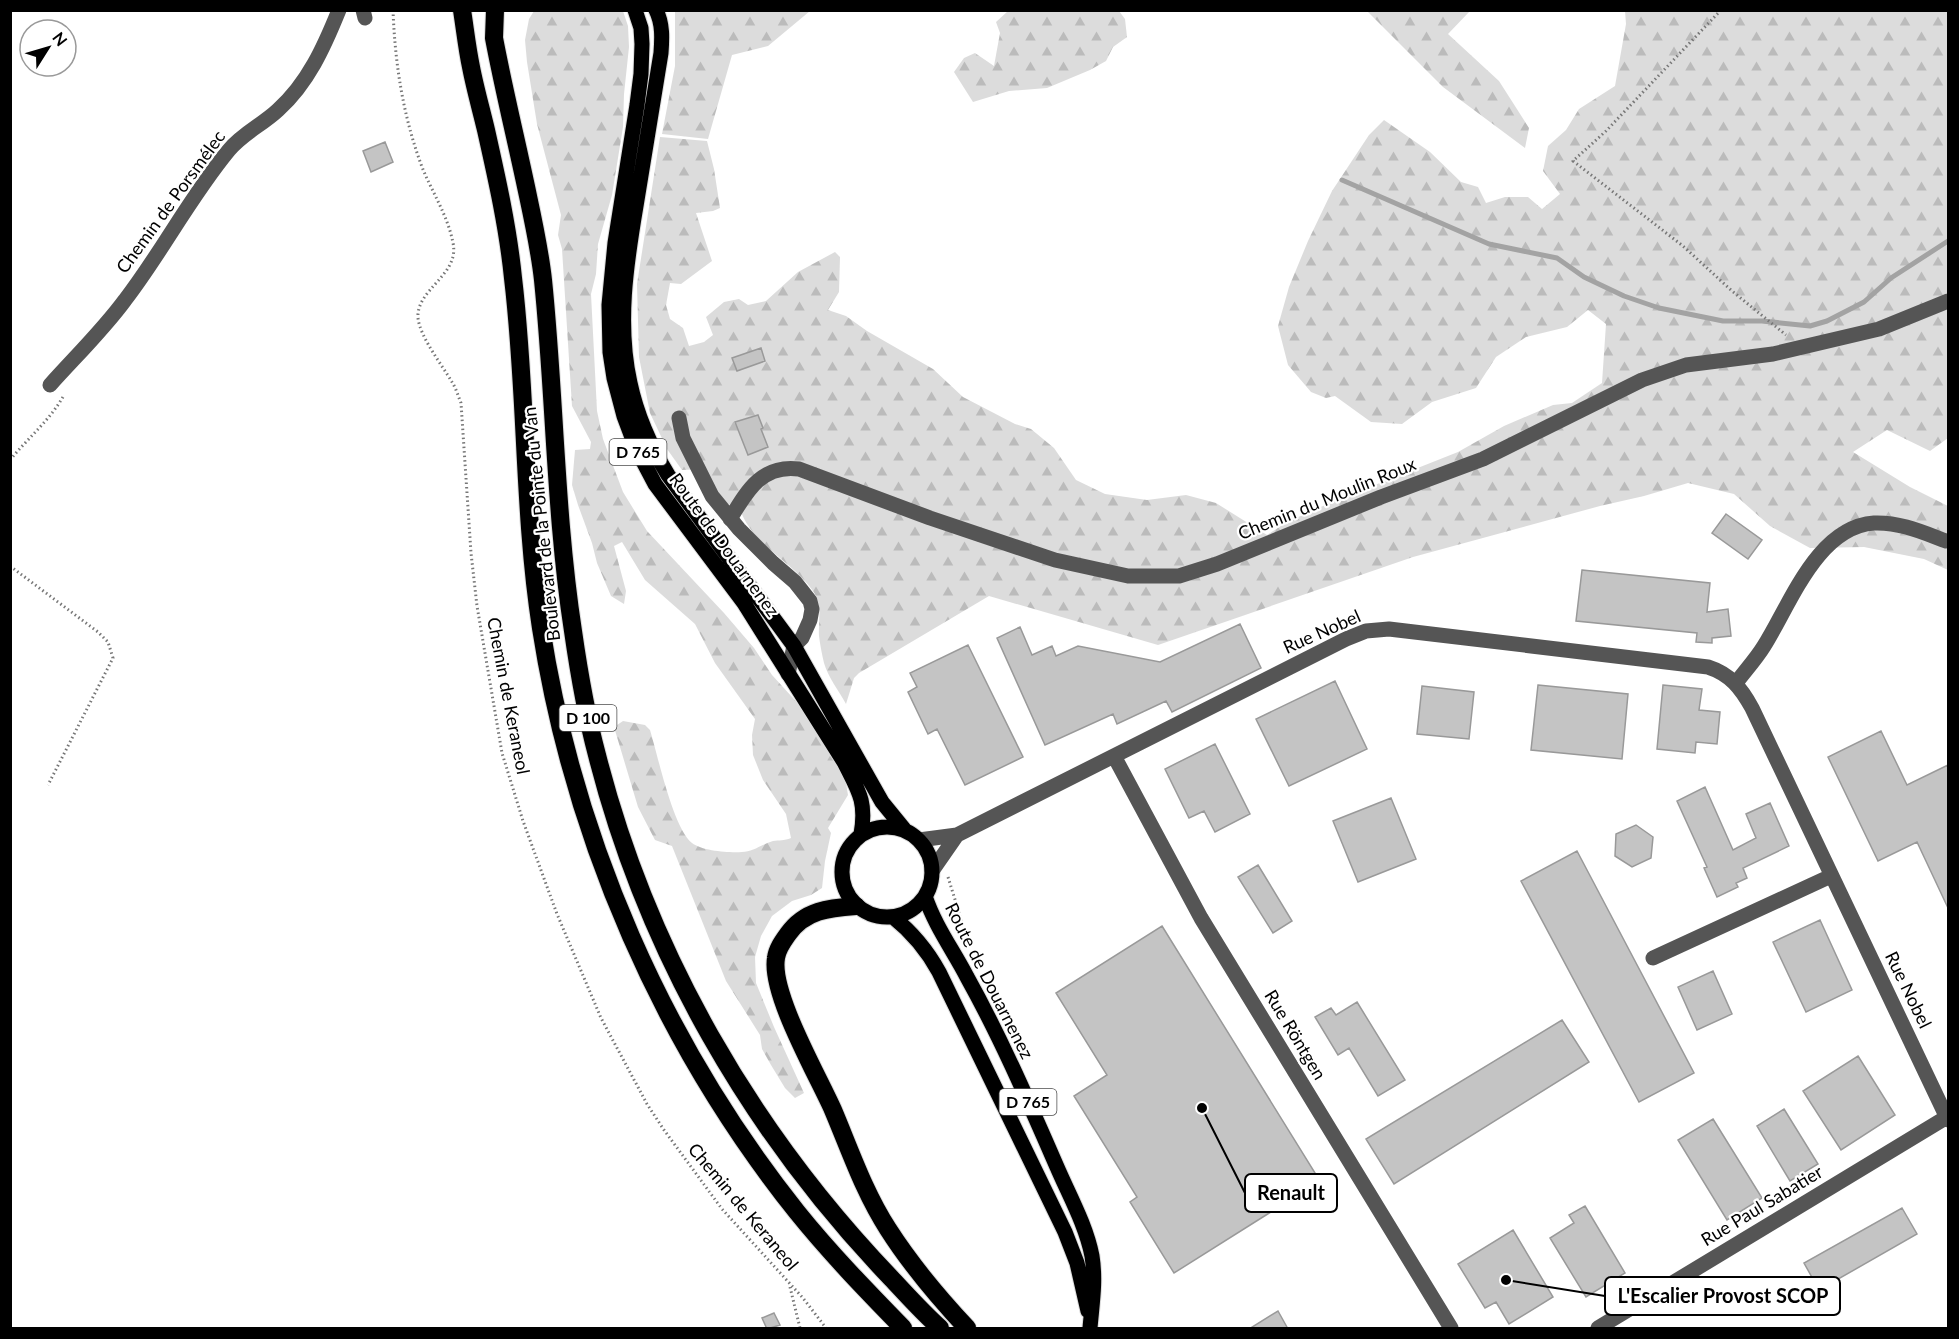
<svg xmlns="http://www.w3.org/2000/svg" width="1959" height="1339" font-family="Lato,sans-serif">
<defs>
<pattern id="forest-firs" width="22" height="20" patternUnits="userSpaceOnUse" patternTransform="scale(1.5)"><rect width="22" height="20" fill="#dcdcdc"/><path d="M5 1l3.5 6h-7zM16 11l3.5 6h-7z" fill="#bbb"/></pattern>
</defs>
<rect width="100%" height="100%" fill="#fff"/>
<!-- forest -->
<path fill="url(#forest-firs)" d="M534 11H623L628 26 629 47 624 94 623 127 612 195 598 244 596 274 591 294 597 411 603 439 623 492 647 531 724 613 754 648 772 675 803 709 845 777 848 795 828 828 831 833 825 861 822 888 811 895 792 901 772 916 761 936 755 957 756 983 774 1027 804 1093 795 1098 785 1088 771 1065 762 1049 760 1035 726 981 672 846 655 840 638 807 614 727 623 721 645 725 650 730C658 756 673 828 692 843 702 851 730 853 742 852 753 852 762 844 773 841 779 840 784 841 791 838L786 814 763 780 753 755 752 735 755 719 715 663 695 624 645 580 622 542 614 546 626 591 624 604 611 596 597 563 592 543 578 505 572 485 575 450 590 449 591 442 572 406 562 249 558 235 561 215 537 124 527 62 525 40 529 19Z
M675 11H810L768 46 732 55 708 139 662 134 675 66Z
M1008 11H1119L1125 19 1127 37 1113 47 1106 61 1090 70 1047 88 1009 91 973 102 954 72 964 58 975 53 994 66 1000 33 996 22Z
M1367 11H1470L1448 34 1499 81 1529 128 1525 148 1443 87Z
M1625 11H1948V438L1930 451 1887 430 1853 452 1910 487 1948 506V534H1945L1948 538V570L1924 559 1864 547 1810 548 1770 526 1734 494 1688 483 1644 496 1600 506 1413 557 1158 645 989 596 859 673 854 678 846 704C839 691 828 677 824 663 822 655 820 644 819 636 818 620 823 605 813 591 793 562 751 544 740 509L726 503 702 469 682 470 667 449 650 413 639 357 637 284 660 137 707 141 714 169 720 208 713 211 696 213 712 261 681 284 670 283 666 305 670 319 683 328 689 346 704 342 713 335 706 317 724 302 739 299 748 305 766 301 798 272 835 252 840 257 839 292 828 310 846 316 867 331 933 369 963 397 1015 424 1031 429 1054 448 1076 480 1105 494 1147 500 1186 495 1216 503 1267 535 1287 522 1332 502 1458 452 1504 426 1553 405 1572 403 1602 383 1606 324 1588 310 1567 327 1526 337 1496 357 1476 388 1432 402 1402 424 1371 422 1335 396 1326 398 1311 392 1288 365 1278 326 1289 287 1308 241 1332 191 1369 135 1384 120 1430 152 1461 182 1478 187 1486 203 1505 197H1528L1542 209 1560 194 1543 171 1548 146 1566 130 1579 109 1615 86 1626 24Z"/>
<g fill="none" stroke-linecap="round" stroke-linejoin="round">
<!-- stream -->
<path stroke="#a3a3a3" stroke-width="5" d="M1342 180 1489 244 1557 258 1584 277 1624 296 1659 308 1723 321H1762L1810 326 1827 321 1864 302 1891 278 1948 241"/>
</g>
<!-- building -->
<path fill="#c4c4c4" stroke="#999" stroke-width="1.5" d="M385 142 393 162 371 172 363 151Z
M761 348 765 361 737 371 732 358Z
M758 415 763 428 761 429 768 447 748 455 735 422Z
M1726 514 1762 540 1748 559 1712 533Z
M1582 570 1710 583 1707 612 1728 609 1731 636 1712 638V643L1696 642 1697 633 1576 621Z
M1240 624 1261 668 1172 712 1166 701 1117 724 1113 714 1045 745 997 638 1020 627 1032 655 1052 646 1056 656 1078 646 1160 662Z
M968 645 1023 757 965 785 937 729 928 734 908 692 917 687 910 673Z
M1335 681 1367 749 1289 786 1256 719Z
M1538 685 1628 694 1622 759 1531 750Z
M1663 685 1702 689 1699 710 1720 712 1717 744 1696 742 1695 753 1657 749Z
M1422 686 1474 692 1469 739 1417 734Z
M1881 731 1907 785 1948 765V908L1917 842 1878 861 1828 757Z
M1215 744 1250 814 1215 832 1204 811 1189 818 1165 769Z
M1705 787 1733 850 1756 838 1746 814 1770 803 1789 846 1743 868 1747 878 1736 883 1738 887 1717 897 1704 868 1707 867 1677 801Z
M1391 798 1416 859 1358 882 1333 821Z
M1636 825 1653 837 1651 858 1632 867 1615 856 1616 834Z
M1577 851 1694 1073 1639 1102 1521 881Z
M1258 865 1292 921 1273 933 1238 877Z
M1820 920 1852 990 1806 1012 1773 942Z
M1162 926 1320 1181 1174 1273 1130 1202 1137 1197 1074 1096 1107 1075 1056 993Z
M1713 971 1732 1014 1697 1030 1678 987Z
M1357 1002 1405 1080 1378 1096 1349 1048 1338 1055 1315 1017 1331 1008 1336 1015Z
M1562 1020 1589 1062 1394 1184 1366 1139Z
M1858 1056 1895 1115 1841 1150 1803 1091Z
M1784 1109 1818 1164 1790 1181 1757 1126Z
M1713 1119 1762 1198 1727 1220 1678 1140Z
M1585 1206 1625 1273 1586 1297 1550 1238 1574 1223 1569 1215Z
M1902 1208 1917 1234 1819 1290 1804 1263Z
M1513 1230 1553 1297 1509 1324 1496 1302 1485 1308 1458 1264Z
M1278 1311 1288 1329H1249Z
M774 1313 780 1325 767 1329 762 1318Z"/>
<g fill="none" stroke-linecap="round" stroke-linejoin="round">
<defs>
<path id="major" d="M635 10 641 28 642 44 641 74 637 105 615 243 609 305 610 352 614 378 624 416 636 448 655 484 744 603 844 762C858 790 867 801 861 834
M656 10C663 24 662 39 661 53 653 104 644 155 636 206 626 265 617 325 630 383 637 416 651 447 668 475L794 646 882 802 904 829
M842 872a45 45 0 1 1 90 0a45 45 0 1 1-90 0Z
M925 896C935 926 953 950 967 977 1001 1038 1029 1103 1057 1167 1069 1195 1086 1225 1092 1256 1096 1281 1092 1304 1090 1328
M893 917C913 933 927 950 939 972L1065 1232 1077 1263 1088 1311"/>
<path id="highway" d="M462 10C465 29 467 48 471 67 475 88 481 109 486 130 497 179 508 228 513 278 527 394 523 512 541 628 574 840 663 1044 797 1212 830 1253 867 1291 903 1328
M495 10 494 38C504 91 517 143 528 196 534 224 540 252 543 280 555 397 555 514 573 631 579 673 586 714 597 755 647 952 751 1132 891 1278 907 1295 923 1313 940 1328
M856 906C829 908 805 910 788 934 783 941 777 949 776 958 770 993 817 1074 833 1110 850 1150 864 1192 888 1229 911 1265 938 1297 967 1328"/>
</defs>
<!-- major casing -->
<use href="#major" stroke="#dbdbdb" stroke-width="17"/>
<!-- highway casing -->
<use href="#highway" stroke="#dbdbdb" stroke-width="20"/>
<!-- path -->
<path stroke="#777" stroke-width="3" stroke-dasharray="1.5 3" stroke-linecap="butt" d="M393 10C395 64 403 116 422 167 432 192 448 216 453 243 460 275 416 289 418 318 420 337 442 365 452 382 456 388 458 396 461 403L471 553 477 606 502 753 523 821 557 914 601 1018 647 1104 664 1130 722 1209 803 1298 826 1328
M1721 10 1606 131 1573 161 1683 246 1732 291 1786 335
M10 460C28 438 51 419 64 395
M10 566 98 632 108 642 113 658 48 785
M948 877 970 948
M790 1287 800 1328"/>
<!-- minor -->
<path stroke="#555" stroke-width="15" d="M363 10 365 18
M50 385C75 357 103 330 125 300 162 252 190 197 229 150 243 133 262 125 278 110 308 83 324 47 339 10
M679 418 683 438 712 496 739 529 773 563 795 582 810 601 812 609 810 620 802 638 794 646 788 674
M730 519C747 491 762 464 799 469L930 518 1055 560 1128 576H1179L1217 564 1381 497 1483 459 1642 380 1686 365 1773 354 1879 329 1948 301
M1736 683C1745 671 1756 659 1764 646 1790 605 1817 527 1874 523 1900 522 1922 532 1946 541
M1114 756 1201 918 1451 1328
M919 840 957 835 1346 639 1366 631 1389 629 1708 667C1730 674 1741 688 1752 708L1948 1120
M932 871 957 835
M1653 958 1831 876
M1598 1328 1947 1117"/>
<!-- major -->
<use href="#major" stroke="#000" stroke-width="15"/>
<!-- highway -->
<use href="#highway" stroke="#000" stroke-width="18"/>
</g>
<g text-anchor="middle" stroke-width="4.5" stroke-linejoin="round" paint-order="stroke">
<!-- shield labels -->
<g fill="#fff" stroke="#4c4c4c" stroke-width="1.5">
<rect x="609.5" y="439" width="57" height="26" rx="4.5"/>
<rect x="559.5" y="705" width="57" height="26" rx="4.5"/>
<rect x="999.5" y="1089" width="57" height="26" rx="4.5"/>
</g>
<g font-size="16" font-weight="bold" fill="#000">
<text x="638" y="458">D 765</text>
<text x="588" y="724">D 100</text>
<text x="1028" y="1108">D 765</text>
</g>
<!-- street labels -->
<g font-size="18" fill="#000" stroke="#fff">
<text transform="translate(171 202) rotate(-54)" y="6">Chemin de Porsmélec</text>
<text transform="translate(1327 499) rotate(-22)" y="6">Chemin du Moulin Roux</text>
<text transform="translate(542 524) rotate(-96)" y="6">Boulevard de la Pointe du Van</text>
<text transform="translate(724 545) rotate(54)" y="6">Route de Douarnenez</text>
<text transform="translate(1322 632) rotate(-24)" y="6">Rue Nobel</text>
<text transform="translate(508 696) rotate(79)" y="6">Chemin de Keraneol</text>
<text transform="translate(989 981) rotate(63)" y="6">Route de Douarnenez</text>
<text transform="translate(1908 990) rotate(64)" y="6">Rue Nobel</text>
<text transform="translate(1295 1035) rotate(59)" y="6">Rue Röntgen</text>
<text transform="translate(1762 1206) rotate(-31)" y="6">Rue Paul Sabatier</text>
<text transform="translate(743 1207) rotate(50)" y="6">Chemin de Keraneol</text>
</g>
</g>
<!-- callouts -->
<path fill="none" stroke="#000" stroke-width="2" d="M1202 1108L1245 1193M1506 1280L1605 1296"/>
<g fill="#000" stroke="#fff" stroke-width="2">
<circle cx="1202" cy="1108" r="6"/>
<circle cx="1506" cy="1280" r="6"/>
</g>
<g fill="#fff" stroke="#000" stroke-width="2">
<rect x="1245" y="1174" width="92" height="38" rx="6"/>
<rect x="1605" y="1277" width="235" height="38" rx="6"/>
</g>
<g font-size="20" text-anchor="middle" font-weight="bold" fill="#000">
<text x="1291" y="1200">Renault</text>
<text x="1723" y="1303">L'Escalier Provost SCOP</text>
</g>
<!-- border -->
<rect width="1959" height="1339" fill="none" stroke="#000000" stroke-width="24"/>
<!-- north arrow -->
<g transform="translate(48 48) rotate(53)"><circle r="28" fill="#ffffff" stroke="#999999" stroke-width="1.5"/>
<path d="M0-4.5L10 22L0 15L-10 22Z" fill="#000000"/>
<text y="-9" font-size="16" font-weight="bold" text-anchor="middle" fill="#000000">N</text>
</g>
</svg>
